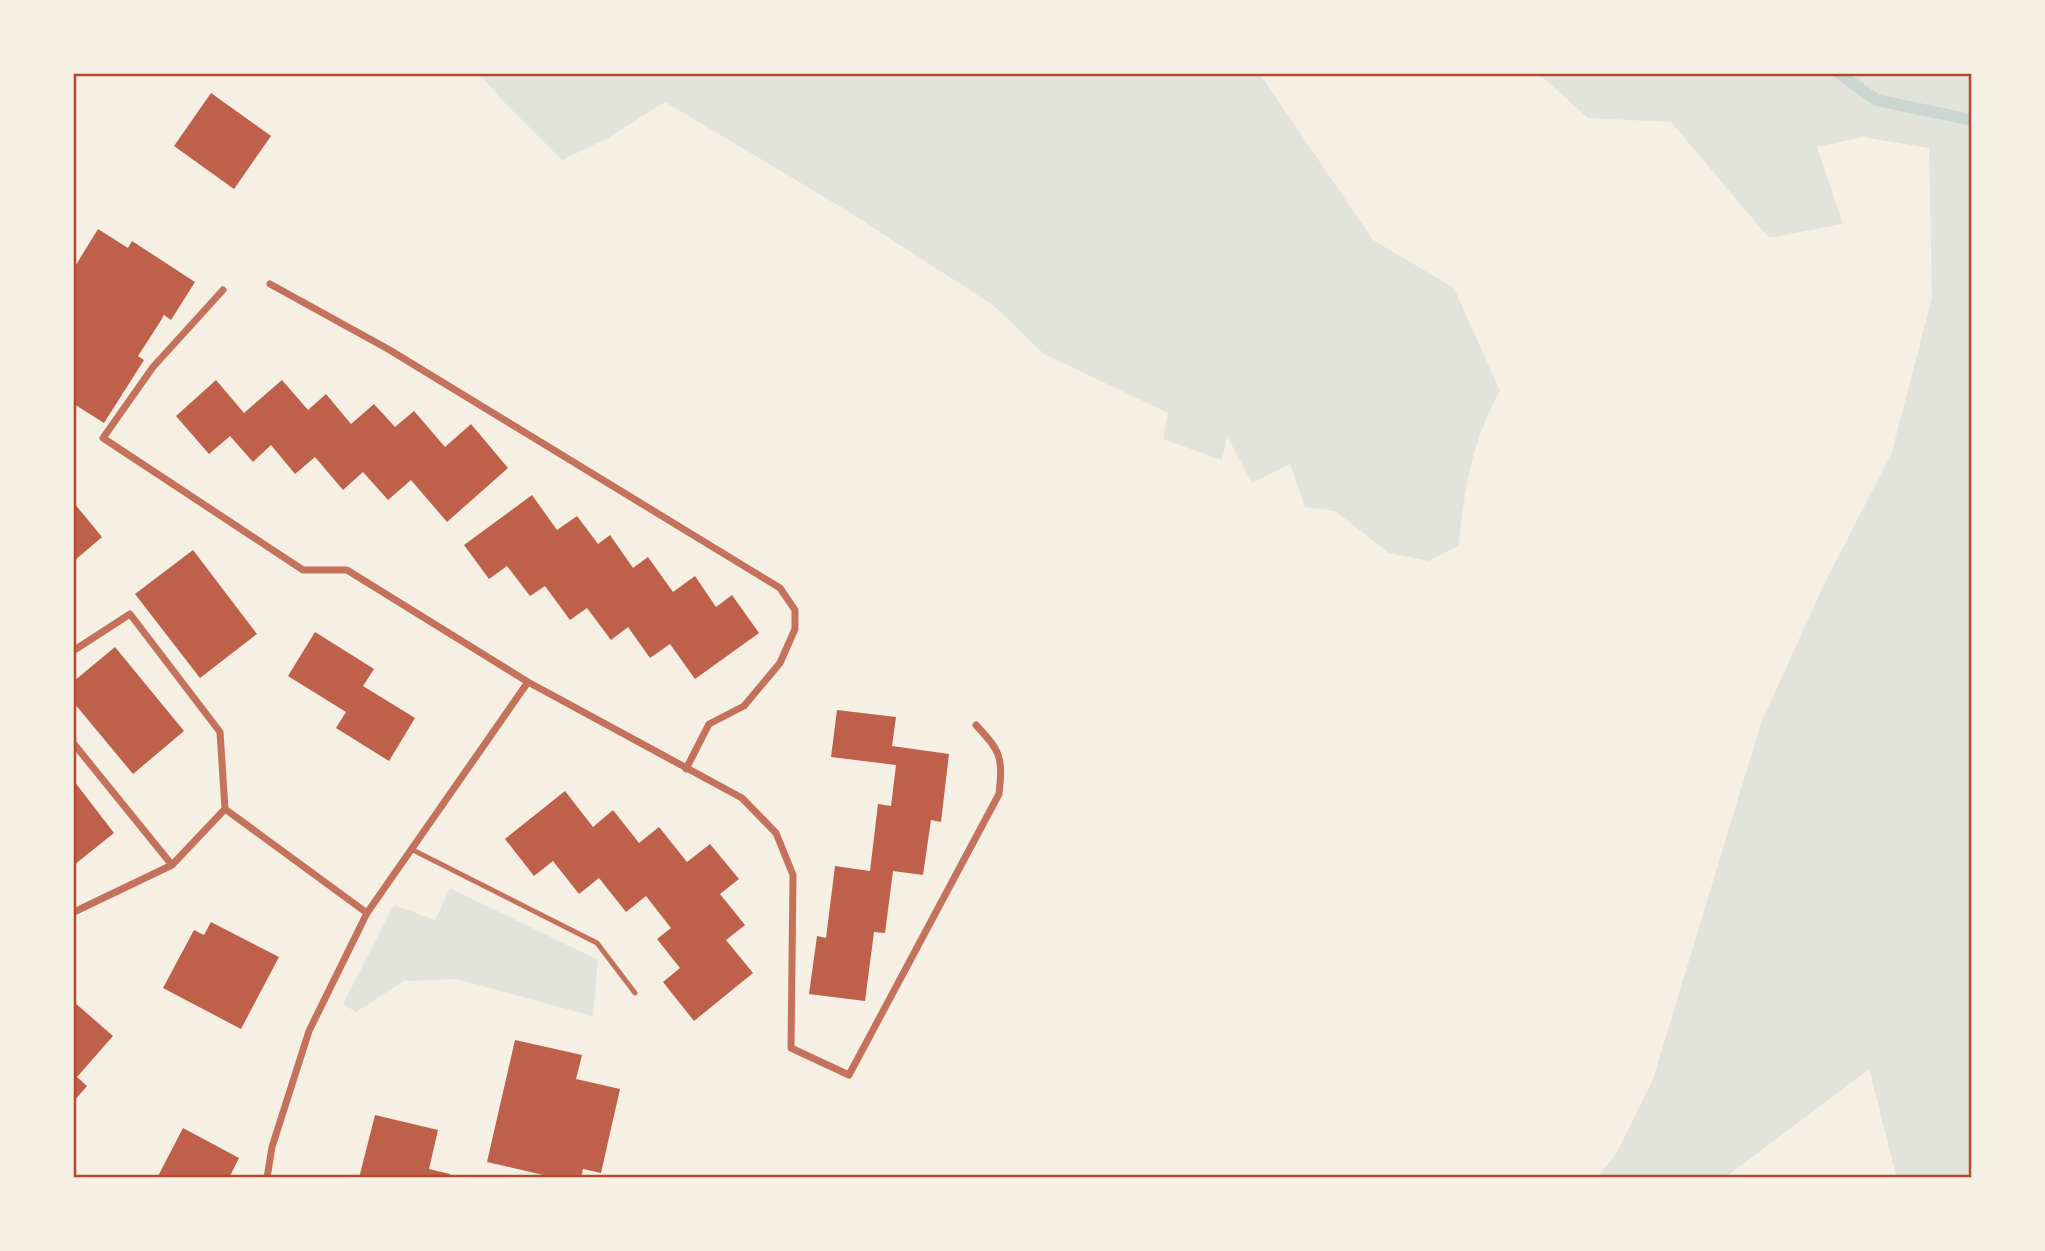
<svg xmlns="http://www.w3.org/2000/svg" width="2045" height="1251" font-family="'Noto Sans',sans-serif">
<rect width="100%" height="100%" fill="#f6efe4"/>
<!-- green -->
<path fill="#e2e4dc" d="M480 74H1260L1373 240 1454 288 1500 391C1470 446 1466 485 1458 546L1429 561 1389 553 1335 511 1305 507 1290 464 1252 483 1227 436 1222 460 1163 439 1168 413 1044 354 993 305 841 207 665 102 608 138 562 160 500 98Z
M1539 74H1971V1177L1896 1175 1869 1069 1726 1177H1597L1616 1154 1653 1079 1761 723 1826 580 1891 455 1932 298 1929 148 1862 137 1817 147 1843 224 1769 238 1671 122 1588 118Z
M450 888 598 960 593 1016 457 979 404 981 356 1012 343 1004 394 905 435 920Z"/>
<g fill="none" stroke-linecap="round" stroke-linejoin="round">
<!-- stream -->
<path stroke="#c9d6d2" stroke-width="12" d="M1840 74 1876 100 1972 120"/>
</g>
<!-- building -->
<path fill="#bf614a" d="M211 93 271 136 234 189 174 146Z
M98 229 128 248 132 241 195 282 171 320 164 315 160 322 138 356 144 360 104 423 74 404V268Z
M216 380 244 413 282 380 308 410 326 394 351 424 374 404 395 427 414 411 445 447 471 424 508 468 447 522 411 480 388 500 363 472 343 490 315 457 295 474 271 445 253 462 230 436 209 454 176 416Z
M532 495 557 530 577 516 598 544 610 535 633 568 648 557 673 592 695 576 716 607 732 595 759 633 695 679 670 644 650 658 628 627 611 640 587 608 570 620 545 586 530 596 507 566 489 579 464 545Z
M74 503 102 537 74 561Z
M193 550 257 634 200 678 135 594Z
M315 632 374 669 363 686 415 718 389 761 336 728 346 712 288 676Z
M115 647 184 731 133 774 74 703V681Z
M837 710 896 717 892 746 949 754 941 822 931 820 923 875 893 871 885 933 874 932 865 1001 809 994 817 936 826 938 835 866 870 871 878 804 891 806 896 765 831 757Z
M74 781 114 833 74 865Z
M565 791 593 827 613 810 639 843 659 827 687 862 710 844 739 879 720 894 745 925 726 940 753 973 694 1021 663 982 680 968 657 939 671 928 646 896 626 912 599 878 579 894 553 861 534 876 505 839Z
M211 922 279 957 241 1029 163 988 194 930 204 935Z
M74 1002 113 1036 77 1077 87 1086 74 1101Z
M515 1040 582 1055 576 1079 620 1089 601 1173 583 1169 581 1178H556L487 1162Z
M375 1115 438 1130 429 1169 450 1174 449 1178H359Z
M183 1128 239 1158 229 1178H157Z"/>
<g fill="none" stroke-linecap="round" stroke-linejoin="round">
<!-- service -->
<path stroke="#c5725c" stroke-width="5" d="M411 849 597 943 635 993"/>
<!-- minor -->
<path stroke="#c5725c" stroke-width="7" d="M270 284 388 349 780 588 795 610V629L780 663 744 706 709 724 686 769
M223 290 153 367 103 438 303 570H347L528 682 742 798 776 833 793 875 791 1048 849 1075 999 794C1003 757 1001 752 976 725
M76 649 130 614 220 732 225 809
M74 744 172 865
M74 912 172 865 225 809 367 913
M267 1178 272 1147 309 1031 367 913 528 682"/>
</g>
<!-- border -->
<rect width="2045" height="1251" fill="none" stroke="#f6efe4" stroke-width="150"/>
<rect x="75" y="75" width="1895" height="1101" fill="none" stroke="#b5482f" stroke-width="2.5"/>
</svg>
